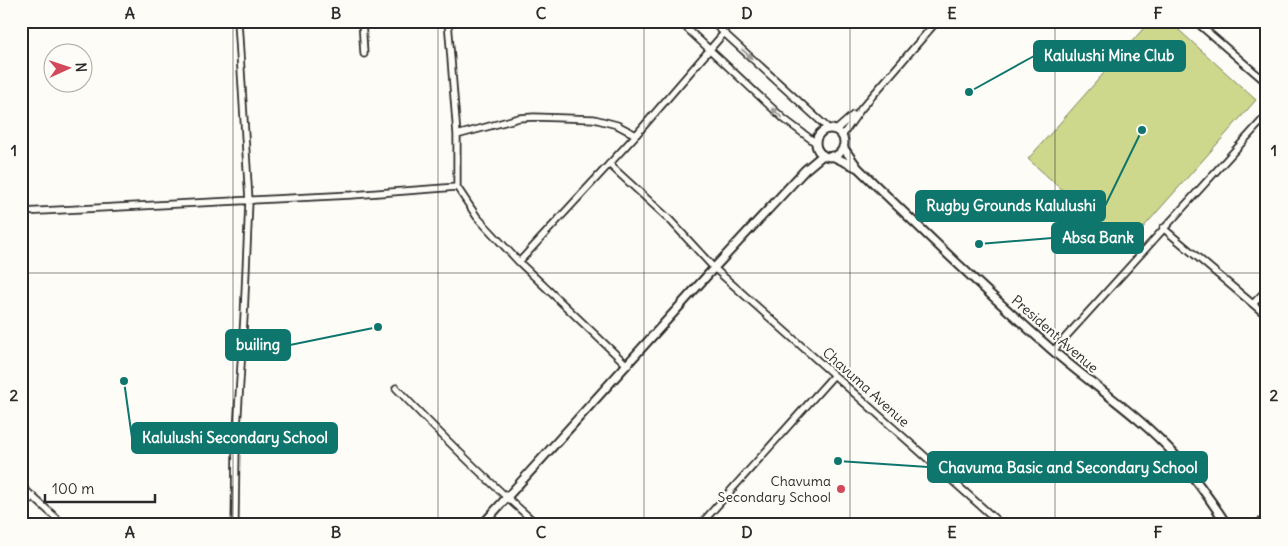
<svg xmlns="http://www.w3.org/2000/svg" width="1288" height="546" font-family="Delius,sans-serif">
<rect width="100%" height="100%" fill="#fdfcf7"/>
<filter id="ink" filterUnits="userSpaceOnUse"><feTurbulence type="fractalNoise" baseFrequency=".02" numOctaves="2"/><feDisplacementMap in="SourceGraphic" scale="10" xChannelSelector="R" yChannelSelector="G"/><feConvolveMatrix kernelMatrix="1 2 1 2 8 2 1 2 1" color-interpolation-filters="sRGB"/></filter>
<g filter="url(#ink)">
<!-- green -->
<path fill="#cdd88c" stroke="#7c825c" d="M1150 21H1169L1256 100 1126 247 1028 159Z"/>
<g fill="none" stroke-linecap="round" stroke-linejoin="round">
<defs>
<path id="minor" d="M362 21 364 54
M448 21 457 135V187
M679 21 784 119 816 143
M711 21 829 129
M1195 21 1267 83
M836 130 853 115
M457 135 519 118 534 117 594 119 617 125 636 135
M842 136 861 109 937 21
M609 164 669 219 714 268 1002 525
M21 212 352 195 457 187 477 217 519 262 627 365
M1163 228 1267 316
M519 262 636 135 724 33
M1253 304 1267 289
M1053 351 1267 115
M396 388C442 436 488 482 538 525
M21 486 64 525
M21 509 33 496
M235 525 236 445 244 317 249 201 238 21
M700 525 834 375
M1255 525 1267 518"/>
<path id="tertiary" d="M816 143a14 14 0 1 1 28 0a14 14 0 1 1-28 0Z
M843 147 858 168C922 230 985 291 1051 349 1092 385 1139 415 1175 455 1194 477 1211 500 1227 525
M832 156 858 168
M482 525 714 268 805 170 823 155"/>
</defs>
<!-- minor casing -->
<use href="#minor" stroke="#2b2b2b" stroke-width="9"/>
<!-- tertiary casing -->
<use href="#tertiary" stroke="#2b2b2b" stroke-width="11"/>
<!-- minor -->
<use href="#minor" stroke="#fdfcf7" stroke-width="5.5"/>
<!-- tertiary -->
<use href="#tertiary" stroke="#fdfcf7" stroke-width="7"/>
</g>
<!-- one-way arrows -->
<defs><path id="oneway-solid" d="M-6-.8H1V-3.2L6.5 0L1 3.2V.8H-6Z" transform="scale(1.25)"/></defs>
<g fill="#9e9e9b">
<use href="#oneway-solid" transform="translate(747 54) rotate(42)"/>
<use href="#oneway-solid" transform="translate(777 113) rotate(-136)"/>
</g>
</g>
<!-- grid -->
<path fill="none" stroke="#2b2b2b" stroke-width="1" stroke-opacity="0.55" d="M233 21V525M438 21V525M644 21V525M850 21V525M1055 21V525M21 273H1267"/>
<!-- markers -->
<circle fill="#d1495b" stroke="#fdfcf7" stroke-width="2" cx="841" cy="489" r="5"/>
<g text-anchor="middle" stroke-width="4" stroke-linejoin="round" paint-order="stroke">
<!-- street labels -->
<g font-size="14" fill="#2b2b2b" stroke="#fdfcf7">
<text transform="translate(1055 334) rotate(41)" y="5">President Avenue</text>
<text transform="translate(866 387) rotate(42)" y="5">Chavuma Avenue</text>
</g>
<!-- poi labels -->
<g font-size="14" fill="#2b2b2b" stroke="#fdfcf7" text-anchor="end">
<text x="831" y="486">Chavuma<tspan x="831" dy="16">Secondary School</tspan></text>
</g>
</g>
<!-- callouts -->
<path fill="none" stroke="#0f766e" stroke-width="2" d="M969 92L1034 56M1142 130L1105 206M979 244L1052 238M378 327L290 345M124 381L132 438M838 461L928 467"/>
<g fill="#0f766e" stroke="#fdfcf7" stroke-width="2">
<circle cx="969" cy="92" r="5"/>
<circle cx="1142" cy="130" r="5"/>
<circle cx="979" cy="244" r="5"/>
<circle cx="378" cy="327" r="5"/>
<circle cx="124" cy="381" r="5"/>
<circle cx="838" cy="461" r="5"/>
</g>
<g fill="#0f766e" stroke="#0f766e" stroke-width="2">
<rect x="1034" y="41" width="151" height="30" rx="5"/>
<rect x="916" y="191" width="189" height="30" rx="5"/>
<rect x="1052" y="223" width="91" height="30" rx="5"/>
<rect x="226" y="330" width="64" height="30" rx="5"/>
<rect x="132" y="423" width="205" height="30" rx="5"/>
<rect x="928" y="452" width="279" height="30" rx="5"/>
</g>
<g font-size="15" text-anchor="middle" font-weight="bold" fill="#fff">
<text x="1109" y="61">Kalulushi Mine Club</text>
<text x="1011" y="211">Rugby Grounds Kalulushi</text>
<text x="1098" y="243">Absa Bank</text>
<text x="258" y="350">builing</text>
<text x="235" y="443">Kalulushi Secondary School</text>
<text x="1068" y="473">Chavuma Basic and Secondary School</text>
</g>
<!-- margin -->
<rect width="1288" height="546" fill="none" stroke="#fdfcf7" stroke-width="55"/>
<!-- north arrow -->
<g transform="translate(68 68) rotate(87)"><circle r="24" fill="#fdfcf7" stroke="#a9a8a5"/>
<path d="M0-4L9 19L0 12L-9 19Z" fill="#d1495b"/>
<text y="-8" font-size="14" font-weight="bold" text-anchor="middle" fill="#2b2b2b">N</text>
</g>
<!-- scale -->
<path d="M45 494v8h110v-8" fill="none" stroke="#2b2b2b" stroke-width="2.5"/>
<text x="52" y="494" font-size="15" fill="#2b2b2b" stroke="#fdfcf7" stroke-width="4" paint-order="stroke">100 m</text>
<rect x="28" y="28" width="1232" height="490" fill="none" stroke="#2b2b2b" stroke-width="2"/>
<g font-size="16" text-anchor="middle" font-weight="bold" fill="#2b2b2b">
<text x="130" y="19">A</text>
<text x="336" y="19">B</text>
<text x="541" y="19">C</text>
<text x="747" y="19">D</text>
<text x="952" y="19">E</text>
<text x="1158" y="19">F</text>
<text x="14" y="156">1</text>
<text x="1274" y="156">1</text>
<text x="14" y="401">2</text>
<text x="1274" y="401">2</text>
<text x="130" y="538">A</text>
<text x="336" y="538">B</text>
<text x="541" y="538">C</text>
<text x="747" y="538">D</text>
<text x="952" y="538">E</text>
<text x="1158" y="538">F</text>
</g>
</svg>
